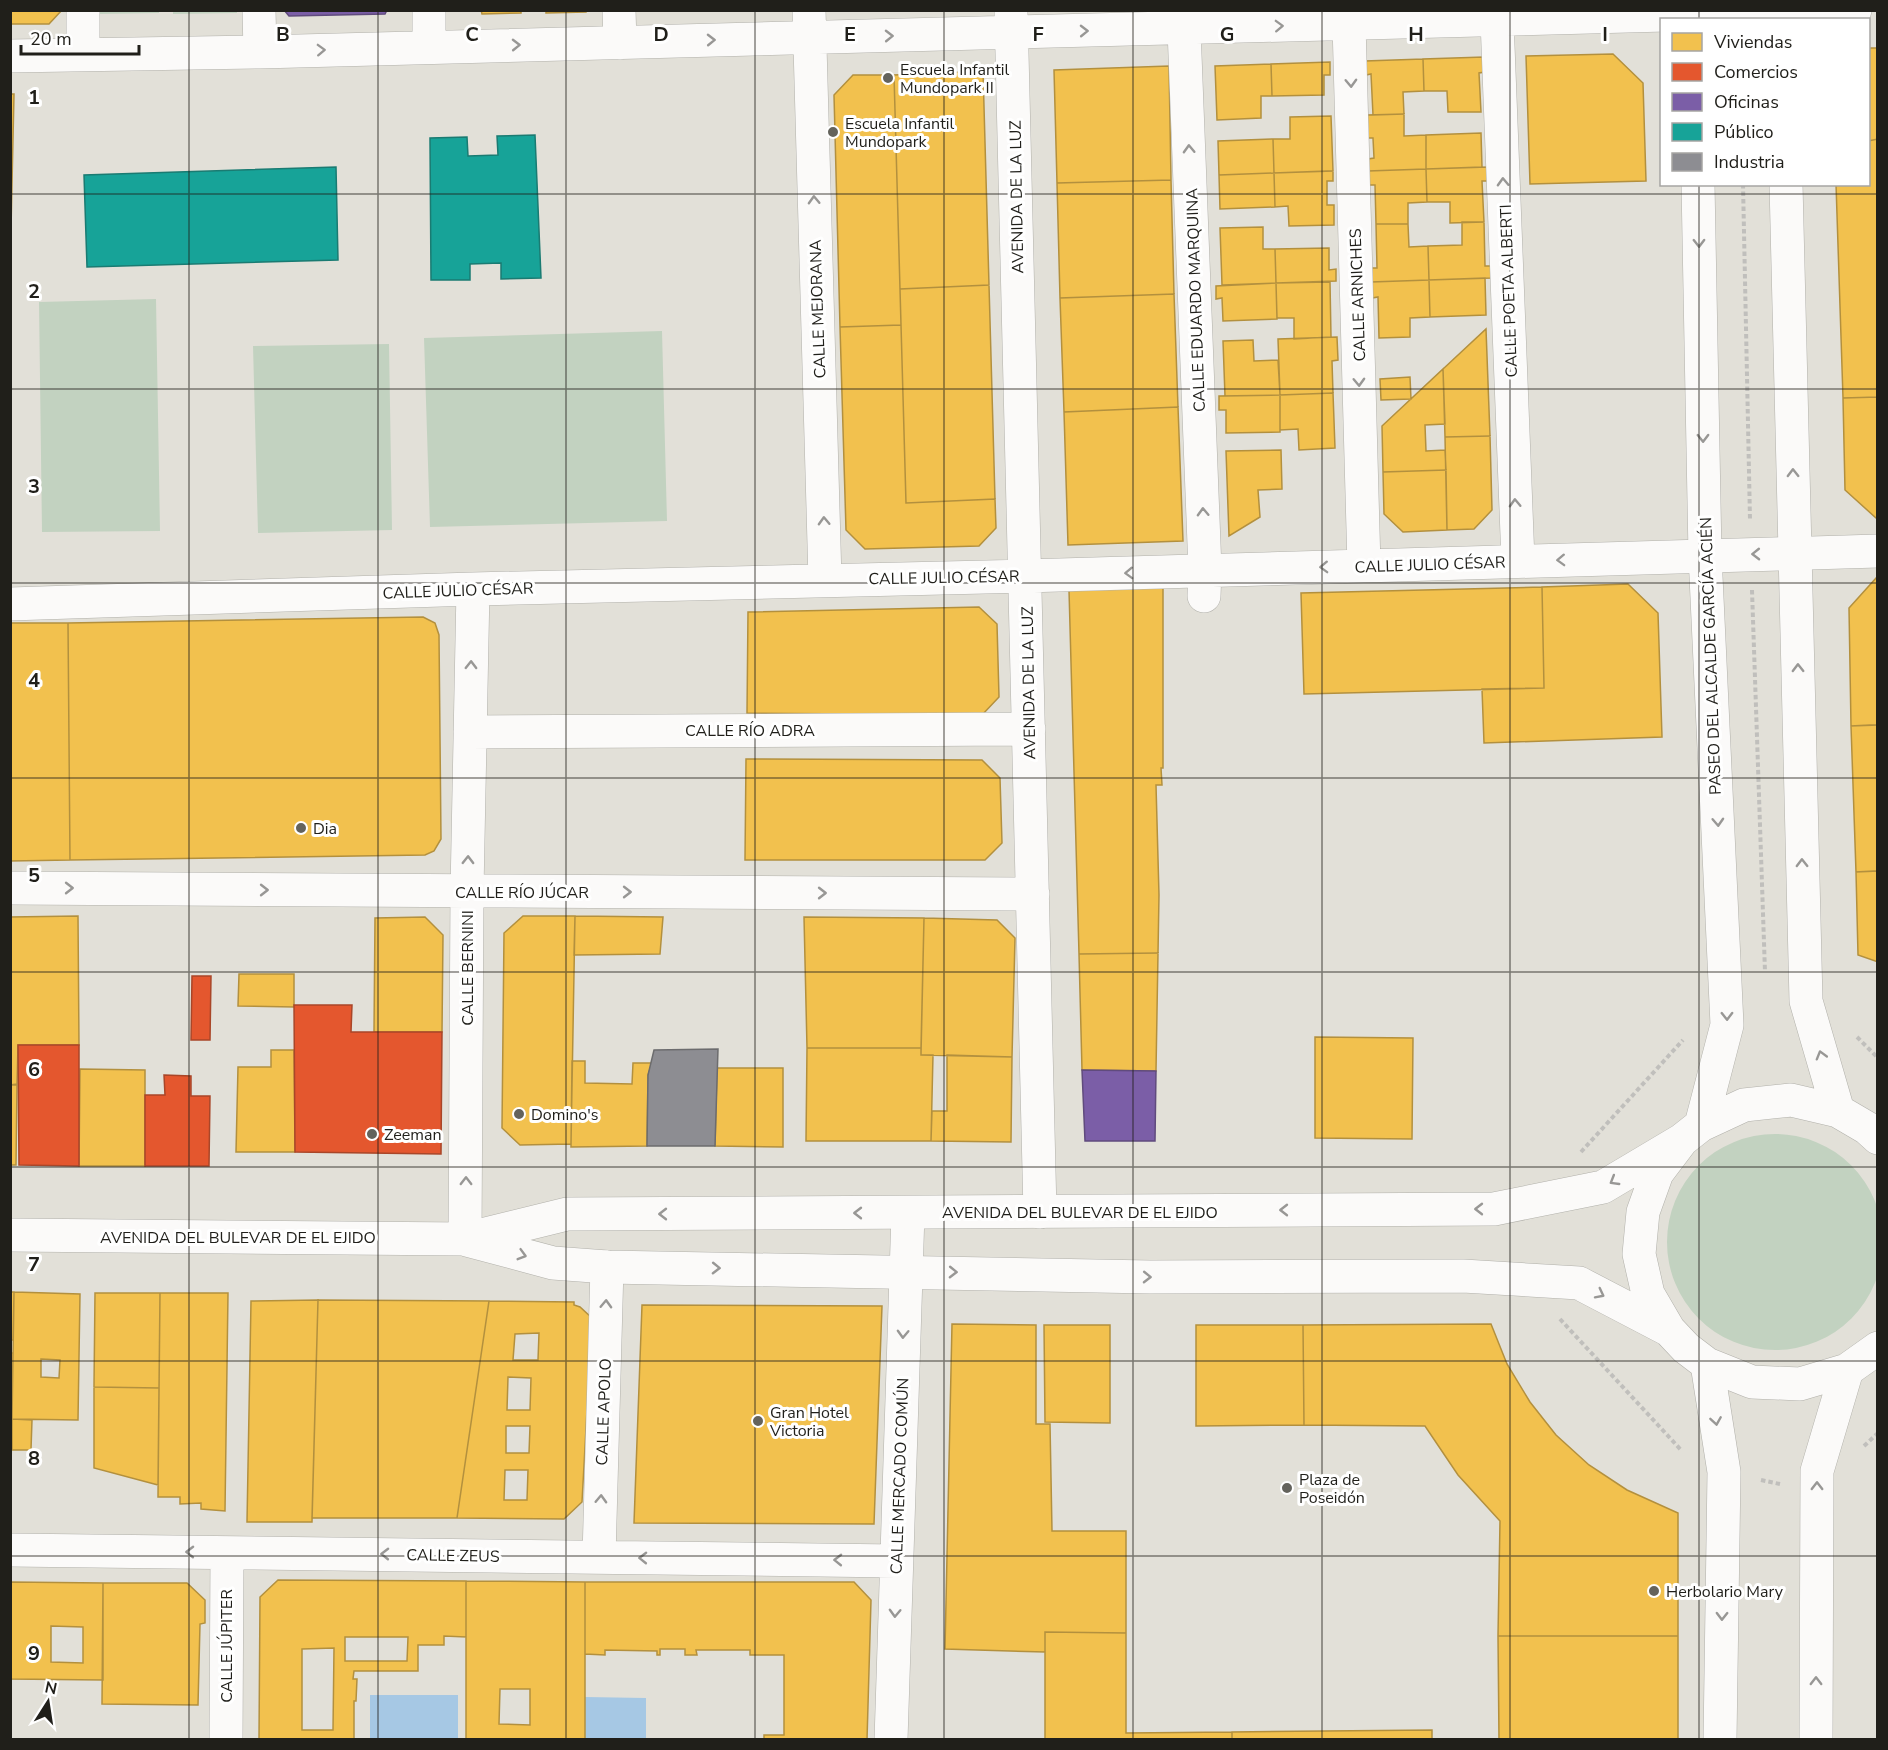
<svg xmlns="http://www.w3.org/2000/svg" width="1888" height="1750" font-family="'Nunito Sans',sans-serif">
<rect width="100%" height="100%" fill="#e2e0d8"/>
<!-- green -->
<path fill="#c2d2c0" d="M159 10V13L96 14V11Z
M237 10V13L173 14V10Z
M156 299 160 531 42 532 39 302Z
M662 331 667 521 430 527 424 338Z
M389 344 392 530 258 533 253 346Z
M1667 1242a108 108 0 1 1 216 0a108 108 0 1 1-216 0Z"/>
<!-- water -->
<path fill="#a6c8e4" d="M370 1695H458V1739H370Z
M585 1697 646 1698V1739L585 1740Z"/>
<!-- homes -->
<path fill="#f2c14e" stroke="#b3903e" stroke-width="1.5" fill-rule="evenodd" d="M10 10H62L49 24H10Z
M481 10H521V13L482 14Z
M546 10H586V12L546 13Z
M1868 48H1878V139L1868 141Z
M1613 54 1643 83 1646 181 1530 184 1526 56Z
M1484 57 1485 72 1479 73 1481 112H1448L1447 91H1424L1423 59Z
M1423 59 1424 91 1403 92 1404 114 1373 115 1371 74 1366 75 1365 61Z
M1330 62V75H1324V95L1272 96 1271 64Z
M1271 64 1272 96H1261V118L1217 120 1215 66Z
M1169 66 1171 180 1057 183 1054 70Z
M983 71 989 285 900 289 894 75Z
M853 75H894L901 325 840 327 834 95Z
M10 94H14L10 274Z
M1404 114V136L1426 135V169L1368 171V159L1374 158 1373 138H1367V115Z
M1331 116 1333 171 1274 173 1273 139H1290V117Z
M1481 133 1482 167 1426 169V135Z
M1273 139 1274 173 1219 175 1218 141Z
M1878 139V397L1843 398 1836 184H1868V141Z
M1488 167V181H1482L1484 222 1450 223V202H1427L1426 169Z
M1426 169 1427 202 1408 203V224H1376L1375 185H1369L1368 171Z
M1327 171H1333V181H1327V205H1334V225L1289 226 1288 206 1275 207 1274 173Z
M1274 173 1275 207 1220 209 1219 175Z
M1171 180 1174 294 1060 298 1057 183Z
M1462 222H1484L1485 266H1491V278L1429 280 1428 246 1462 245Z
M1376 224H1408L1409 247 1428 246 1429 280 1371 282 1370 268H1377Z
M1263 227V249H1275L1276 283 1222 285 1220 228Z
M1329 248V270L1336 269V281L1276 283 1275 249Z
M1485 278 1486 315 1430 317 1429 280Z
M1429 280 1430 317 1410 318V337L1379 338 1378 297 1372 298 1371 282Z
M1330 282 1331 337 1294 339V318H1277L1276 283Z
M1276 283 1277 319 1223 321 1222 298 1216 299V286Z
M989 285 995 499 906 503 900 289Z
M1174 294 1178 407 1064 412 1060 298Z
M901 325 906 503 995 499 996 528 979 546 865 549 846 530 840 327Z
M1486 329 1490 436 1445 437 1443 369Z
M1337 337 1338 360 1332 361 1333 393 1280 395 1278 339Z
M1253 340 1254 361 1278 360 1280 395 1225 396 1223 341Z
M1443 369 1445 424 1425 425 1426 451 1445 450 1446 470 1383 472 1382 426Z
M1410 377 1411 399 1381 400 1380 379Z
M1333 393 1335 448 1299 450 1298 429 1280 430V395Z
M1280 395V432L1226 433V410H1219V396Z
M1878 397V518H1876L1845 490 1843 398Z
M1178 407 1183 541 1068 545 1064 412Z
M1490 436 1492 510 1474 529 1447 530 1445 437Z
M1281 450 1282 489 1258 490 1260 517 1229 536 1226 451Z
M1446 470 1447 530 1403 532 1384 514 1383 472Z
M1877 577 1878 725 1851 726 1849 608Z
M1628 584 1658 613 1662 737 1484 743 1482 689 1544 688 1542 587Z
M1163 586V768H1161L1162 785H1156L1159 895 1158 953 1079 954 1069 590Z
M1542 587 1544 688 1304 694 1301 593Z
M979 607 997 624 999 697 982 715 747 713 748 612Z
M423 617 435 623 439 635 441 839 434 851 425 855 70 860 68 623Z
M10 623H68L70 860 10 861Z
M1870 725H1878V871L1856 872 1851 726Z
M746 759 982 760 1000 778 1002 843 985 860H745Z
M1874 871H1878V962L1858 955 1856 872Z
M78 916 79 1045H18L17 1084 10 1085V917Z
M523 916H575L571 1144 520 1145 502 1128 504 933Z
M575 916 663 917 660 954 574 955Z
M425 917 443 935 442 1032H374L375 918Z
M804 917 924 918 921 1048H807Z
M924 918 997 920 1015 938 1012 1057 921 1055Z
M1158 953 1156 1071 1082 1070 1079 954Z
M239 974H294V1007L238 1006Z
M1315 1037 1413 1038 1412 1139 1315 1138Z
M807 1048H921V1055H933L931 1141H806Z
M271 1050H294L295 1152H236L238 1067H271Z
M947 1055 1012 1057 1011 1142 931 1141 932 1111H947Z
M572 1061H585V1083L632 1084 633 1063H652L648 1075 647 1146 571 1147Z
M717 1068H783V1147L715 1146Z
M80 1069 145 1070V1166H79Z
M10 1085H17L16 1165H10Z
M10 1292H14L13 1340H10Z
M14 1292 80 1294 78 1420 12 1419ZM41 1359 60 1360 59 1378 41 1377Z
M95 1293H160L159 1388 94 1387Z
M160 1293H228L225 1511 201 1509V1503L180 1504V1497H158Z
M318 1300 489 1301 457 1518H312Z
M318 1300 312 1522H247L251 1301Z
M489 1301 574 1302V1305L580 1307 592 1318 582 1502 564 1519 457 1518ZM539 1333 538 1360H513L515 1334ZM508 1377 531 1378 530 1410H507ZM506 1426H530L529 1453H506ZM505 1470H528L527 1500H504Z
M642 1305 882 1306 874 1524 634 1523Z
M952 1324 1036 1325V1424H1050L1052 1531H1126V1633L1045 1632V1652L945 1649Z
M1491 1324 1507 1364 1530 1402 1556 1435 1589 1465 1627 1490 1678 1513V1636H1498L1500 1521 1458 1475 1425 1426 1304 1425 1303 1325Z
M1044 1325H1110V1423L1045 1422Z
M1196 1325H1303L1304 1425 1196 1426Z
M10 1353H13L11 1470H10Z
M94 1387 159 1388 158 1485 94 1468Z
M12 1419 32 1420 31 1450H12Z
M278 1580 466 1581V1637L444 1636V1645H418V1671H354L353 1679H357L356 1701H354V1740H259L260 1597ZM345 1637H408L407 1661H345ZM334 1648 333 1730H302V1649Z
M466 1581 585 1582V1740H466ZM500 1689H530V1725L499 1724Z
M10 1582 103 1583V1680L10 1679ZM51 1626 83 1627V1663L51 1662Z
M585 1582H854L871 1600 867 1740H764V1735H784V1655H750V1650H696L697 1655H685V1649H660V1655H657V1651L605 1650V1655L585 1654Z
M103 1583H187L205 1600V1623L200 1624 198 1705 102 1704Z
M1045 1632 1126 1633V1733L1232 1732V1740H1045Z
M1498 1636H1678V1740H1499Z
M1432 1730V1740H1232V1732Z"/>
<!-- shops -->
<path fill="#e4572e" stroke="#a94628" stroke-width="1.5" d="M192 976H211L210 1040H191Z
M294 1005H352L351 1032H442L441 1154 295 1152Z
M18 1045H79V1166L19 1165Z
M164 1075 191 1076V1096H210L209 1166H145V1095H165Z"/>
<!-- offices -->
<path fill="#7b5ea7" stroke="#604b7d" stroke-width="1.5" d="M284 10H387L385 14 289 16Z
M1082 1070 1156 1071 1155 1141H1085Z"/>
<!-- public -->
<path fill="#17a398" stroke="#1a7b72" stroke-width="1.5" d="M535 135 541 278 501 279V263L470 264V280H431L430 138 467 137 468 156 498 155 497 136Z
M336 167 338 260 87 267 84 175Z"/>
<!-- industry -->
<path fill="#8d8d92" stroke="#6c6c6e" stroke-width="1.5" d="M718 1049 715 1146H647L648 1075 654 1050Z"/>
<g fill="none" stroke-linecap="round" stroke-linejoin="round">
<defs>
<path id="minor" d="M83 10V54
M259 10 260 52
M429 10V47
M619 10 620 43
M809 10 825 580
M1011 12 1040 1212
M1497 20 1518 561
M1349 24 1364 566
M1184 29 1205 570 1204 596
M10 56 260 52 1855 10
M10 604 473 589 1025 576 1878 551
M470 732 1029 729
M10 888 1033 894
M465 1239 467 891 473 589
M10 1550 896 1561
M599 1557 607 1267
M226 1740 227 1553
M891 1740 908 1213"/>
<path id="major" d="M1694 10 1695 20
M1782 10V20
M1698 184 1705 555 1727 1025 1701 1125
M1786 184 1806 1001 1838 1111
M1878 1138 1867 1128 1838 1111 1791 1100 1744 1105 1701 1125 1682 1140 1657 1173 1643 1212 1639 1254 1648 1294 1669 1330 1686 1348 1707 1364 1752 1382 1800 1384 1847 1370 1878 1348
M10 1235 465 1239 567 1214 1494 1209 1603 1187 1682 1140
M467 1240 553 1263 607 1267 1150 1277 1463 1276 1579 1283 1669 1330
M1707 1364 1724 1472 1720 1740
M1816 1740 1817 1471 1847 1370"/>
</defs>
<!-- minor casing -->
<use href="#minor" stroke="#b1b0aa" stroke-width="34"/>
<!-- major casing -->
<use href="#major" stroke="#b1b0aa" stroke-width="34"/>
<!-- path -->
<path stroke="#c0bfbc" stroke-width="4" stroke-dasharray="4.5 3" stroke-linecap="butt" d="M1743 184 1750 520
M1752 590 1765 972
M1857 1037 1878 1058
M1581 1152 1683 1040
M1560 1319 1681 1450
M1864 1446 1878 1433
M1761 1480 1780 1484"/>
<!-- minor -->
<use href="#minor" stroke="#fbfaf9" stroke-width="33"/>
<!-- major -->
<use href="#major" stroke="#fbfaf9" stroke-width="33"/>
</g>
<!-- one-way arrows -->
<defs><path id="oneway-chevron" d="M-2-3.5L2.5 0L-2 3.5" fill="none" stroke-width="1.6" stroke-linecap="round" stroke-linejoin="round" transform="scale(1.5)"/></defs>
<g stroke="#989795">
<use href="#oneway-chevron" transform="translate(1279 26) rotate(-2)"/>
<use href="#oneway-chevron" transform="translate(1084 31) rotate(-1)"/>
<use href="#oneway-chevron" transform="translate(889 36) rotate(-1)"/>
<use href="#oneway-chevron" transform="translate(711 40) rotate(-1)"/>
<use href="#oneway-chevron" transform="translate(516 45) rotate(-1)"/>
<use href="#oneway-chevron" transform="translate(321 50) rotate(-2)"/>
<use href="#oneway-chevron" transform="translate(1351 83) rotate(88)"/>
<use href="#oneway-chevron" transform="translate(1189 149) rotate(-92)"/>
<use href="#oneway-chevron" transform="translate(1503 182) rotate(-92)"/>
<use href="#oneway-chevron" transform="translate(814 200) rotate(-92)"/>
<use href="#oneway-chevron" transform="translate(1699 243) rotate(89)"/>
<use href="#oneway-chevron" transform="translate(1359 382) rotate(88)"/>
<use href="#oneway-chevron" transform="translate(1703 438) rotate(89)"/>
<use href="#oneway-chevron" transform="translate(1793 473) rotate(-91)"/>
<use href="#oneway-chevron" transform="translate(1515 503) rotate(-92)"/>
<use href="#oneway-chevron" transform="translate(1203 512) rotate(-92)"/>
<use href="#oneway-chevron" transform="translate(824 521) rotate(-92)"/>
<use href="#oneway-chevron" transform="translate(1756 554) rotate(179)"/>
<use href="#oneway-chevron" transform="translate(1561 560) rotate(178)"/>
<use href="#oneway-chevron" transform="translate(1324 567) rotate(178)"/>
<use href="#oneway-chevron" transform="translate(1129 573) rotate(178)"/>
<use href="#oneway-chevron" transform="translate(471 665) rotate(-89)"/>
<use href="#oneway-chevron" transform="translate(1798 668) rotate(-91)"/>
<use href="#oneway-chevron" transform="translate(1718 822) rotate(87)"/>
<use href="#oneway-chevron" transform="translate(468 860) rotate(-89)"/>
<use href="#oneway-chevron" transform="translate(1802 863) rotate(-91)"/>
<use href="#oneway-chevron" transform="translate(69 888)"/>
<use href="#oneway-chevron" transform="translate(264 890)"/>
<use href="#oneway-chevron" transform="translate(627 892)"/>
<use href="#oneway-chevron" transform="translate(822 893)"/>
<use href="#oneway-chevron" transform="translate(1727 1016) rotate(89)"/>
<use href="#oneway-chevron" transform="translate(1821 1055) rotate(-106)"/>
<use href="#oneway-chevron" transform="translate(466 1181) rotate(-90)"/>
<use href="#oneway-chevron" transform="translate(1614 1181) rotate(149)"/>
<use href="#oneway-chevron" transform="translate(1479 1209) rotate(180)"/>
<use href="#oneway-chevron" transform="translate(1284 1210) rotate(180)"/>
<use href="#oneway-chevron" transform="translate(858 1213) rotate(180)"/>
<use href="#oneway-chevron" transform="translate(663 1214) rotate(180)"/>
<use href="#oneway-chevron" transform="translate(522 1255) rotate(16)"/>
<use href="#oneway-chevron" transform="translate(716 1268) rotate(1)"/>
<use href="#oneway-chevron" transform="translate(953 1272) rotate(1)"/>
<use href="#oneway-chevron" transform="translate(1147 1277) rotate(1)"/>
<use href="#oneway-chevron" transform="translate(1600 1294) rotate(27)"/>
<use href="#oneway-chevron" transform="translate(606 1304) rotate(-88)"/>
<use href="#oneway-chevron" transform="translate(903 1334) rotate(92)"/>
<use href="#oneway-chevron" transform="translate(1716 1421) rotate(81)"/>
<use href="#oneway-chevron" transform="translate(1817 1486) rotate(-90)"/>
<use href="#oneway-chevron" transform="translate(601 1499) rotate(-88)"/>
<use href="#oneway-chevron" transform="translate(190 1552) rotate(-179)"/>
<use href="#oneway-chevron" transform="translate(385 1554) rotate(-179)"/>
<use href="#oneway-chevron" transform="translate(643 1558) rotate(-179)"/>
<use href="#oneway-chevron" transform="translate(838 1560) rotate(-179)"/>
<use href="#oneway-chevron" transform="translate(895 1613) rotate(92)"/>
<use href="#oneway-chevron" transform="translate(1722 1616) rotate(91)"/>
<use href="#oneway-chevron" transform="translate(1816 1681) rotate(-90)"/>
</g>
<!-- grid -->
<path fill="none" stroke="#201f1a" stroke-width="1.5" stroke-opacity="0.55" d="M189 10V1740M378 10V1740M566 10V1740M755 10V1740M944 10V1740M1133 10V1740M1322 10V1740M1510 10V1740M1699 10V20M1699 184V1740M10 194H1878M10 389H1878M10 583H1878M10 778H1878M10 972H1878M10 1167H1878M10 1361H1878M10 1556H1878"/>
<!-- markers -->
<g fill="#64635c" stroke="#fff" stroke-width="2">
<circle cx="888" cy="78" r="6"/>
<circle cx="833" cy="132" r="6"/>
<circle cx="301" cy="828" r="6"/>
<circle cx="519" cy="1114" r="6"/>
<circle cx="372" cy="1134" r="6"/>
<circle cx="758" cy="1421" r="6"/>
<circle cx="1287" cy="1488" r="6"/>
<circle cx="1654" cy="1591" r="6"/>
</g>
<g text-anchor="middle" stroke-width="6" stroke-linejoin="round" paint-order="stroke">
<!-- poi labels -->
<g font-size="16" fill="#201f1a" stroke="#fff" text-anchor="start">
<text x="900" y="75">Escuela Infantil<tspan x="900" dy="18">Mundopark II</tspan></text>
<text x="845" y="129">Escuela Infantil<tspan x="845" dy="18">Mundopark</tspan></text>
<text x="313" y="834">Dia</text>
<text x="531" y="1120">Domino's</text>
<text x="384" y="1140">Zeeman</text>
<text x="770" y="1418">Gran Hotel<tspan x="770" dy="18">Victoria</tspan></text>
<text x="1299" y="1485">Plaza de<tspan x="1299" dy="18">Poseidón</tspan></text>
<text x="1666" y="1597">Herbolario Mary</text>
</g>
<!-- street labels -->
<g font-size="16" fill="#201f1a" stroke="#fff">
<text transform="translate(1016 197) rotate(-91)" y="6">AVENIDA DE LA LUZ</text>
<text transform="translate(1508 291) rotate(-92)" y="6">CALLE POETA ALBERTI</text>
<text transform="translate(1357 295) rotate(-92)" y="6">CALLE ARNICHES</text>
<text transform="translate(1195 300) rotate(-92)" y="6">CALLE EDUARDO MARQUINA</text>
<text transform="translate(817 309) rotate(-92)" y="6">CALLE MEJORANA</text>
<text transform="translate(1430 564) rotate(-2)" y="6">CALLE JULIO CÉSAR</text>
<text transform="translate(944 577) rotate(-1)" y="6">CALLE JULIO CÉSAR</text>
<text transform="translate(458 590) rotate(-2)" y="6">CALLE JULIO CÉSAR</text>
<text transform="translate(1710 656) rotate(-92)" y="6">PASEO DEL ALCALDE GARCÍA ACIÉN</text>
<text transform="translate(1028 683) rotate(-91)" y="6">AVENIDA DE LA LUZ</text>
<text x="750" y="736">CALLE RÍO ADRA</text>
<text x="522" y="898">CALLE RÍO JÚCAR</text>
<text transform="translate(467 968) rotate(-90)" y="6">CALLE BERNINI</text>
<text x="1080" y="1218">AVENIDA DEL BULEVAR DE EL EJIDO</text>
<text x="238" y="1243">AVENIDA DEL BULEVAR DE EL EJIDO</text>
<text transform="translate(603 1412) rotate(-88)" y="6">CALLE APOLO</text>
<text transform="translate(899 1476) rotate(-88)" y="6">CALLE MERCADO COMÚN</text>
<text transform="translate(453 1555) rotate(1)" y="6">CALLE ZEUS</text>
<text transform="translate(226 1646) rotate(-90)" y="6">CALLE JÚPITER</text>
</g>
</g>
<g font-size="20" text-anchor="middle" font-weight="bold" fill="#201f1a" stroke="#fff" stroke-width="6" stroke-linejoin="round" paint-order="stroke">
<text x="283" y="41">B</text>
<text x="472" y="41">C</text>
<text x="661" y="41">D</text>
<text x="850" y="41">E</text>
<text x="1038" y="41">F</text>
<text x="1227" y="41">G</text>
<text x="1416" y="41">H</text>
<text x="1605" y="41">I</text>
<text x="34" y="104">1</text>
<text x="34" y="298">2</text>
<text x="34" y="493">3</text>
<text x="34" y="687">4</text>
<text x="34" y="882">5</text>
<text x="34" y="1076">6</text>
<text x="34" y="1271">7</text>
<text x="34" y="1465">8</text>
<text x="34" y="1660">9</text>
</g>
<!-- border -->
<rect width="1888" height="1750" fill="none" stroke="#201f1a" stroke-width="24"/>
<!-- legend -->
<rect x="1660" y="18" width="210" height="168" fill="#ffffff" stroke="#a6a5a3" stroke-width="1.5"/>
<rect x="1672" y="33" width="30" height="18" fill="#f2c14e" stroke="#a6a5a3" stroke-width="1.5"/>
<text x="1714" y="48" font-size="18" fill="#201f1a">Viviendas</text>
<rect x="1672" y="63" width="30" height="18" fill="#e4572e" stroke="#a6a5a3" stroke-width="1.5"/>
<text x="1714" y="78" font-size="18" fill="#201f1a">Comercios</text>
<rect x="1672" y="93" width="30" height="18" fill="#7b5ea7" stroke="#a6a5a3" stroke-width="1.5"/>
<text x="1714" y="108" font-size="18" fill="#201f1a">Oficinas</text>
<rect x="1672" y="123" width="30" height="18" fill="#17a398" stroke="#a6a5a3" stroke-width="1.5"/>
<text x="1714" y="138" font-size="18" fill="#201f1a">Público</text>
<rect x="1672" y="153" width="30" height="18" fill="#8d8d92" stroke="#a6a5a3" stroke-width="1.5"/>
<text x="1714" y="168" font-size="18" fill="#201f1a">Industria</text>
<!-- north arrow -->
<g transform="translate(48 1702) rotate(12)" stroke="#ffffff" stroke-width="4.5" paint-order="stroke">
<path d="M0-4.5L10 22L0 15L-10 22Z" fill="#201f1a"/>
<text y="-9" font-size="16" font-weight="bold" text-anchor="middle" fill="#201f1a">N</text>
</g>
<!-- scale -->
<path d="M21 45v9h118v-9" fill="none" stroke="#201f1a" stroke-width="3"/>
<text x="30" y="45" font-size="18" fill="#201f1a" stroke="#ffffff" stroke-width="4.5" paint-order="stroke">20 m</text>
</svg>
